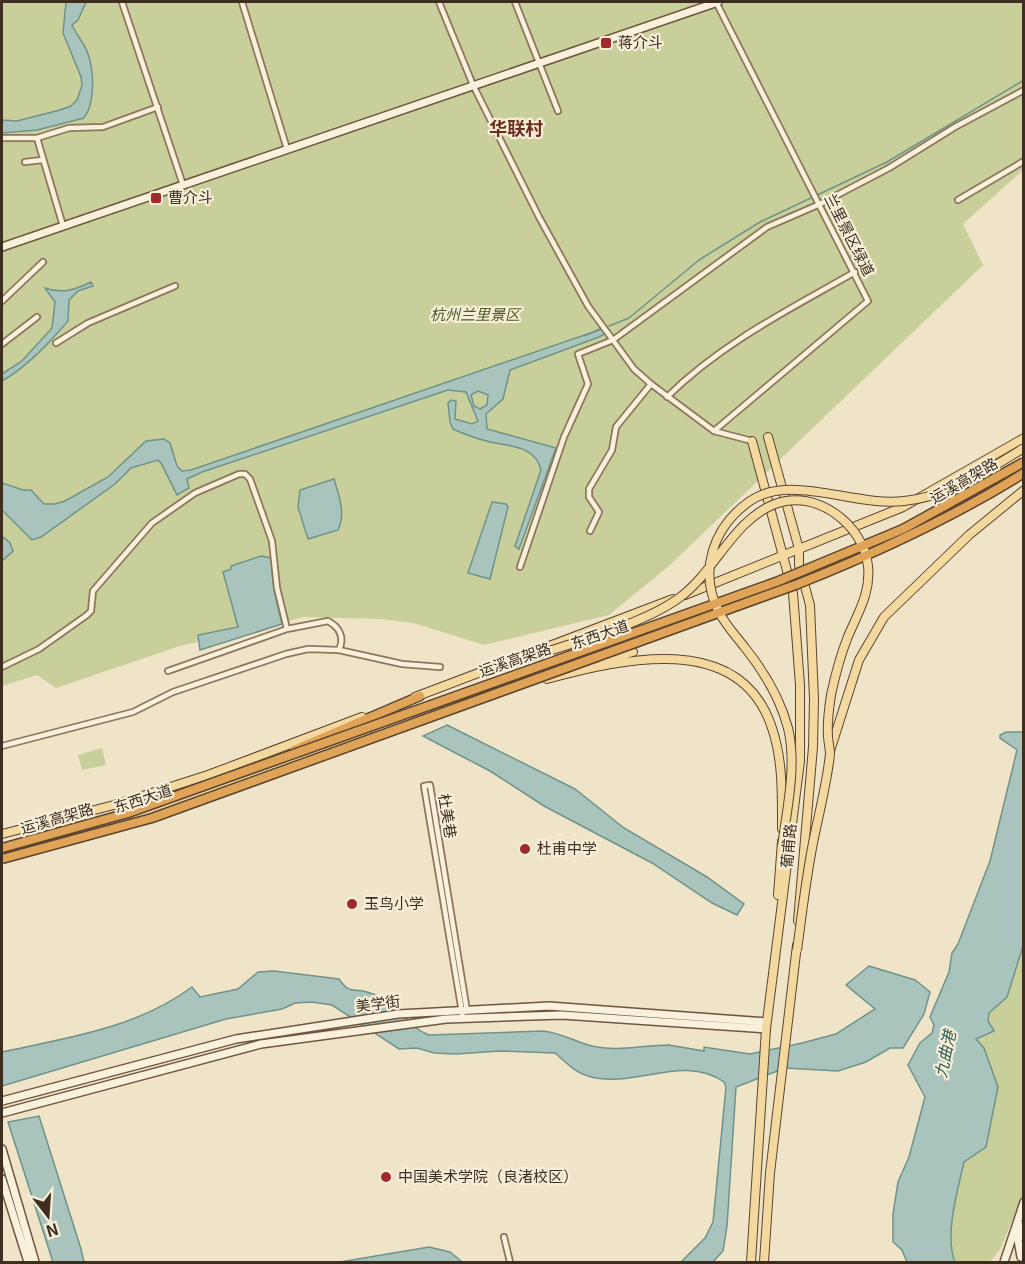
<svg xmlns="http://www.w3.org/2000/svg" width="1025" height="1264" font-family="Georgia,'Noto Sans SC',serif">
<rect width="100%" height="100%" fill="#f0e4c8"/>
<!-- green -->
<path fill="#c9cf9b" d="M2 2H1023V170L963 224 983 265 670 565 609 615 484 645 413 623 382 619 304 617 180 646 56 688 37 675 2 686Z
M102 748 106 765 82 770 78 755Z
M1023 946V1194L1000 1250 990 1262H955C944 1236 958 1189 964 1162L986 1147 998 1087 984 1048 976 1038 988 1021 989 1013 1007 997Z"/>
<!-- water -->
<path fill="#a9c4bc" stroke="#6f938a" stroke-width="1.5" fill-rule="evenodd" d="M66 2H86L78 20 72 25C76 34 83 42 87 51 94 69 96 102 84 118L37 130 2 133V120L17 121 60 110 71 106 77 100 82 85 81 77 63 33Z
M91 282 93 286 78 291 69 300 68 321C49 343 28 366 2 381V374L22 361 52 328 55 302 45 288C62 294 75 290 91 282Z
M602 329 606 333 599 337 510 370 503 399 486 414 487 429 556 448 519 549 515 546 541 470C536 446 510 446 490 442 478 439 464 434 453 429L450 422 448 403 451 400 456 401 455 419 472 424 478 421 466 392 448 390 202 472 187 479 189 488 177 495 161 463 158 460 131 468 115 484 41 537 32 540 2 510V483L23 490H31L44 504H55L65 501 108 477 146 441 164 439 170 443 177 466 182 471 191 470ZM478 391 488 395 487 405 480 409 474 406 471 395Z
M334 479C339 496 346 513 338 530L308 539 298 507 300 490Z
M492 502 506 504 508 507 490 579 468 573Z
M2 536 10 543 13 551 2 561Z
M261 556 271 558 274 590 282 624 200 650 198 635 238 627 223 572 231 569V566Z
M447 725 575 789 624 828 707 877 744 904 737 915 712 903 652 863 544 806 490 771 423 736Z
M1006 732H1023V946L1007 997 989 1013 988 1021 994 1031 976 1039 984 1048 998 1087 986 1147 964 1162C958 1189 944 1236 955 1262H907L902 1250 893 1242V1214L898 1182 909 1157 925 1097 908 1065 920 1043 932 1033 934 1025 930 1017 949 972 952 953 958 944 990 861 1017 750 1000 738V735Z
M869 966 915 980 930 992 924 1014 903 1048H890L866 1062 838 1071 785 1068 736 1087 727 1226 723 1251 713 1262H681L705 1238 713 1222 726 1087 724 1082C683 1053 632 1090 588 1076 574 1072 566 1062 555 1053L500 1051 456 1054 434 1053 417 1048 399 1049 332 1005 312 1002 295 1003 282 1009 226 1019 2 1086V1052C67 1038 137 1028 192 987L200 997 238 989 258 972 274 971 339 979C351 996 352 987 367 992 374 994 383 998 389 1002 404 1012 411 1029 429 1035L542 1031C560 1032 575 1042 592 1046 617 1052 643 1045 669 1045L704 1051V1047L750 1054 802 1043 836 1034 875 1009 846 985Z
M39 1116 81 1249 84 1262H53L8 1122Z
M429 1247 450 1252 462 1262H340Z"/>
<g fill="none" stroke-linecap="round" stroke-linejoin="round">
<!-- stream -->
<path stroke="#6f938a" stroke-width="1.5" d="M609 326 629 318 699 260 760 222 887 162 1024 80
M584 336 600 329"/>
<defs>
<path id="street" d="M122 2 183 185
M242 2 287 149
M439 2 473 85 539 217 588 306 634 369 651 384 714 431 752 441
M515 2 558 111
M2 138H37L69 128 103 127 158 107
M37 138 63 226
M25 162 42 160
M958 200 1024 161
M2 301 43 262
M56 343 88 323 175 286
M2 344 37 317
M667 397C720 344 790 309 855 272
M714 431 868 301 716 2
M590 531 599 512 589 497V489L612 450 616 427 651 384
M520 567 564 437 588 384 578 354 613 340 767 227 820 204 889 168 955 127 1024 90
M2 667 39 649 87 615 91 611 93 591 152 523 195 493 239 474H245L250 479 272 541 277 588 287 629
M168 671 287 629 328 621C339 627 345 637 339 650
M2 746 133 712 173 692 286 654 308 649 339 650 402 664 440 667
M463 1018 424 786 430 785 467 1011
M504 1237 510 1262"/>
<path id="secondary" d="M2 247 718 2
M2 1101 236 1039 398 1014 549 1006 766 1022
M2 1113 261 1044 446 1019 562 1015 766 1029
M2 1149 35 1262
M2 1179 28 1262
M1021 1257 1018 1240 1024 1224
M1004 1262 1024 1202"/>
<path id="primary" d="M768 437 799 549V565L810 605 814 699 813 747 798 921
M685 595 903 507 1024 438
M585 655C685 619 787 587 883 543 932 521 978 494 1024 467
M602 661 633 652
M547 679C622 659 740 630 772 728 783 760 782 796 782 829
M415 697 673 599
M830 751 859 660 884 617 969 535 1024 490
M2 834 114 805 208 775 362 717
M2 853 134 817 367 732
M778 895 782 841
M751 1262 766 1029 800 761V685L793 593 752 441
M764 1262 770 1173 797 945"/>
<path id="highway" d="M294 750 420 696"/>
</defs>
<!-- street casing -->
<use href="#street" stroke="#8d765c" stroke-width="8"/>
<!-- secondary casing -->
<use href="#secondary" stroke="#6f573f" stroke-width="10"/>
<!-- primary casing -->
<use href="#primary" stroke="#5b4430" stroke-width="10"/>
<!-- highway casing -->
<use href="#highway" stroke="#5b4430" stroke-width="11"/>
<!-- street -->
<use href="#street" stroke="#faf1dc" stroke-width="4.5"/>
<!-- secondary -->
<use href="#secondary" stroke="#faf1dc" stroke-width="7"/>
<!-- primary -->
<use href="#primary" stroke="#f3d9a0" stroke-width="8"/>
<!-- highway -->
<use href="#highway" stroke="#e0a458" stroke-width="8"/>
<defs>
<path id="primary-bridge" d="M515 662C563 645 639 627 679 598 715 572 733 520 775 504 816 488 864 525 868 566 871 594 857 614 847 639 840 657 835 676 831 695 829 708 827 723 828 736 828 742 830 748 830 754 827 783 819 813 813 843 806 878 802 914 797 950
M782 846C787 809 797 765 788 728 780 698 765 673 746 649 737 637 726 626 719 612 698 571 713 527 750 501 790 473 855 507 904 501 948 497 987 470 1024 448"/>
<path id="highway-bridge" d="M2 848 128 813 776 582 903 529 1024 462
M2 859 152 818 798 584C876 553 952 518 1024 473"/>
</defs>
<!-- primary-bridge casing -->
<use href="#primary-bridge" stroke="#5b4430" stroke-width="10" stroke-linecap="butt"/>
<!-- highway-bridge casing -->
<use href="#highway-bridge" stroke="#5b4430" stroke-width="11" stroke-linecap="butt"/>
<!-- primary-bridge -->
<use href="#primary-bridge" stroke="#f3d9a0" stroke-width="8"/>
<!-- highway-bridge -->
<use href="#highway-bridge" stroke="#e0a458" stroke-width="8"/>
</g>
<!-- markers -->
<g fill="#9e2a2b" stroke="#f7eed8" stroke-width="2">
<rect x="600" y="37" width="12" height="12" rx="3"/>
<rect x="150" y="192" width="12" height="12" rx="3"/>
<circle cx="525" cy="849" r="6"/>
<circle cx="352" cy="904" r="6"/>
<circle cx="386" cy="1177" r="6"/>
</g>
<g text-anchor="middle" stroke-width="4.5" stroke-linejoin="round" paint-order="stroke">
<!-- poi labels -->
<g font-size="15" fill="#3d2e20" stroke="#f7eed8" text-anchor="start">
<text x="618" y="48">蒋介斗</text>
<text x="168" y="203">曹介斗</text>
<text x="537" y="854">杜甫中学</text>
<text x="364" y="909">玉鸟小学</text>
<text x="398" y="1182">中国美术学院（良渚校区）</text>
</g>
<!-- street labels -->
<g font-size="15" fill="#3d2e20" stroke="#f7eed8">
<text transform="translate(849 235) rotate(63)" y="5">兰里景区绿道</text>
<text transform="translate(964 481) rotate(-30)" y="5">运溪高架路</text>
<text transform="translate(600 635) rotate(-19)" y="5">东西大道</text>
<text transform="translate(515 660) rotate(-19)" y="5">运溪高架路</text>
<text transform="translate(143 799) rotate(-18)" y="5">东西大道</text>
<text transform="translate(447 816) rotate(81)" y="5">杜美巷</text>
<text transform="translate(57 819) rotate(-16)" y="5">运溪高架路</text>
<text transform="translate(789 846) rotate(-85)" y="5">葡甫路</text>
<text transform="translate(378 1004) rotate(-7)" y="5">美学街</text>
</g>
<!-- park labels -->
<g font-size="15" font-style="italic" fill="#4d5a26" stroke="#f7eed8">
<text x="475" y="320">杭州兰里景区</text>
</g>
<!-- water labels -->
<g font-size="16" font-style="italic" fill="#2f5d5a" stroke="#f7eed8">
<text transform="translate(945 1054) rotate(-78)" y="6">九曲港</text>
</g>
<!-- quarter labels -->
<g font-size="18" font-weight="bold" fill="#6b2e1e" stroke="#f7eed8">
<text x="516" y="135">华联村</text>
</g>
</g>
<!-- border -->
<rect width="1025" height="1264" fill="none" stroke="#3d2e20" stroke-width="6"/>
<!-- north arrow -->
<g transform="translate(48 1216) rotate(163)" stroke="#f7eed8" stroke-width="4.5" paint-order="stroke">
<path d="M0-4.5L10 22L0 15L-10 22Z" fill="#3d2e20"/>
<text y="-9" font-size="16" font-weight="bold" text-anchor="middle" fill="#3d2e20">N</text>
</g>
</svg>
